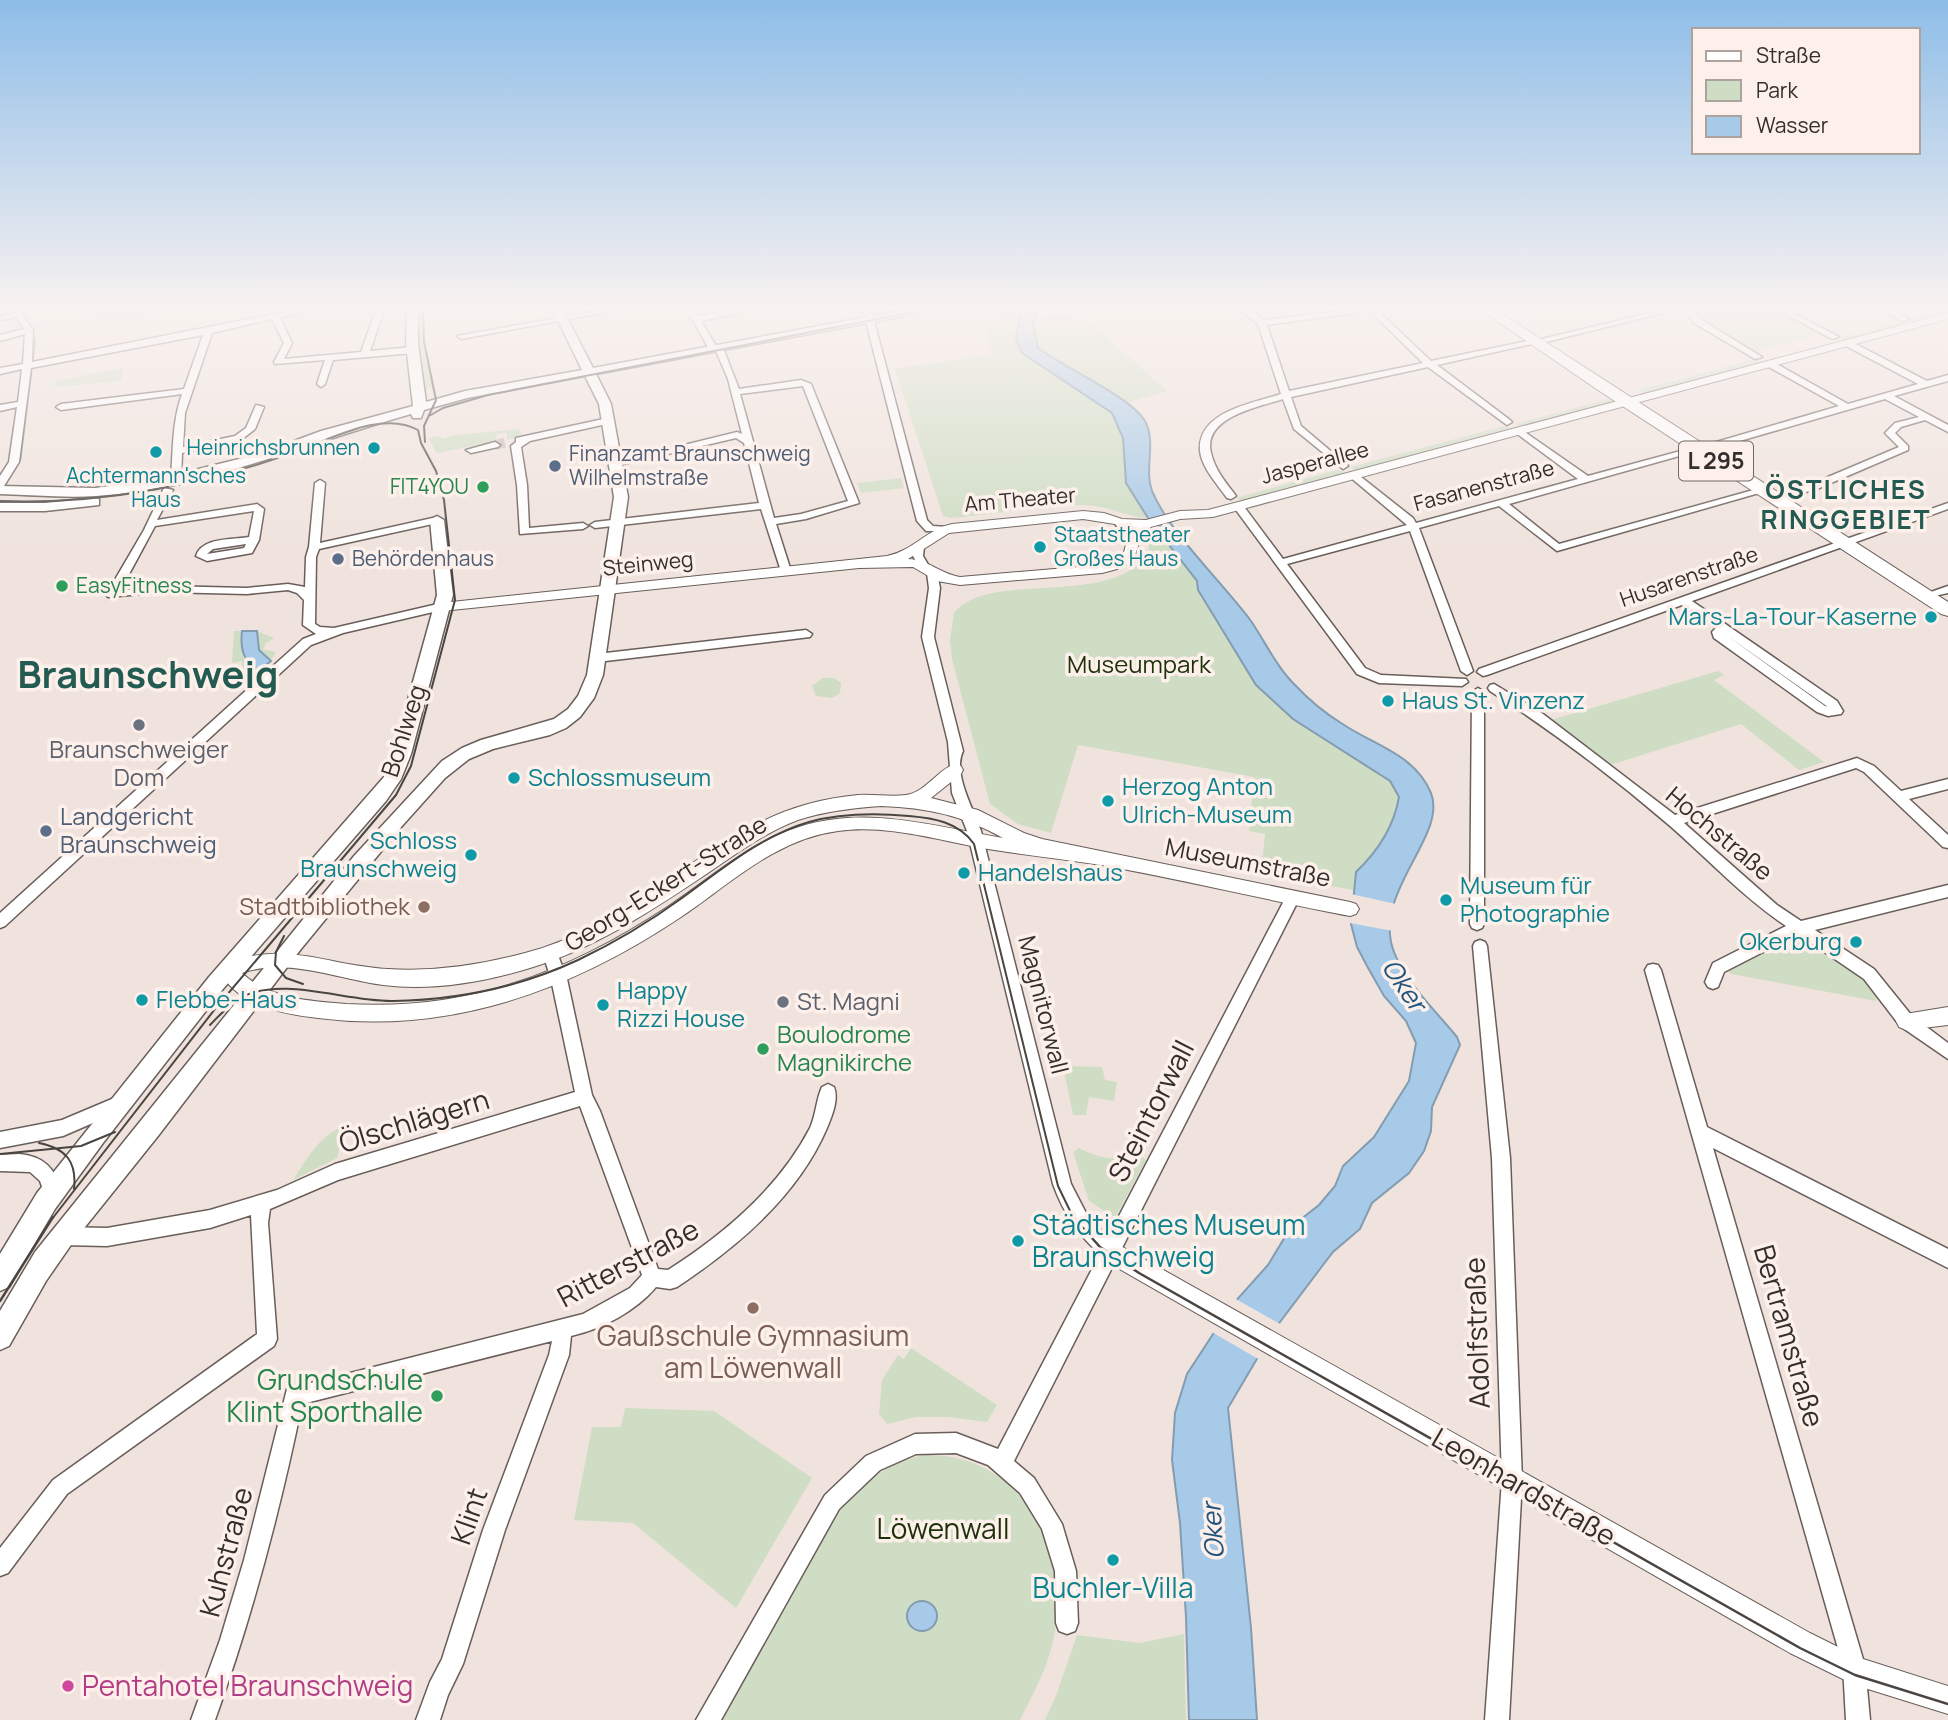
<svg xmlns="http://www.w3.org/2000/svg" width="1948" height="1720" font-family="Manrope,sans-serif">
<rect width="100%" height="100%" fill="#f0e3dd"/>
<!-- green -->
<path fill="#ceddc4" d="M91 310H172L86 331 78 323 96 317Z
M419 310H424L425 340 435 387 425 389 415 340Z
M1004 310H1021L1017 325 1036 364 1112 413 1119 425 1148 518C1125 517 1107 505 1084 505 1040 505 996 514 952 518L943 516 895 369 994 354 985 337Z
M1693 310H1779L1823 333 1754 352 1705 324Z
M1948 310V314L1848 341 1841 337Z
M1073 314 1082 322 1089 321 1167 391 1127 403C1108 392 1047 363 1037 346 1032 338 1032 328 1035 319Z
M1756 359 1764 363 1646 395 1639 390Z
M124 368 121 381 54 387 56 381Z
M1612 398 1617 402 1524 427 1515 424Z
M1504 426 1513 429 1355 471 1351 467Z
M520 429 523 437 507 440V433L497 434 495 442 437 453 428 438 438 436 445 439 453 435Z
M1337 470 1347 473 1245 502 1236 498Z
M901 478 904 488 861 493 857 483Z
M1156 529 1197 581 1198 590 1256 685 1296 721 1390 781 1399 797C1395 817 1384 842 1371 858 1360 872 1357 871 1353 890L1261 873 1265 834 1249 831 1254 777 1078 745 1051 833 1018 824 990 804 952 659 950 640 954 613C989 569 1105 609 1148 555L1150 530Z
M234 631H257L274 638 266 643 263 649 276 652C268 667 249 681 231 681L235 671 243 669 242 661 232 663Z
M1718 671 1724 675 1714 680 1824 762 1799 770 1741 724 1610 765 1551 720Z
M823 678H834L841 683 840 693 832 698 816 696 812 686Z
M1797 936 1856 971 1877 995 1876 1001 1731 974 1727 970Z
M1063 1066 1102 1067 1105 1080 1117 1082 1114 1101 1089 1097 1086 1115H1073Z
M345 1126 337 1158 293 1180C307 1159 320 1134 345 1126Z
M1079 1148C1100 1159 1116 1161 1139 1155L1146 1160 1115 1218 1089 1201 1073 1152Z
M911 1348 997 1405 987 1422 948 1417H916L887 1424 879 1414 882 1380 898 1355 904 1359Z
M625 1408 714 1411 812 1478 736 1608 633 1523 574 1520 592 1427H621Z
M924 1455C1023 1452 1073 1552 1053 1641 1047 1669 1033 1694 1020 1720H720L844 1503C869 1479 889 1462 924 1455Z
M1184 1634 1186 1720H1045L1056 1696 1077 1635 1140 1643Z"/>
<!-- water -->
<path fill="#a7cae8" stroke="#849cb0" stroke-width="2" d="M1021 310H1039L1033 324 1038 348C1063 367 1134 398 1146 423 1156 444 1144 469 1152 491 1169 532 1223 583 1251 621 1266 643 1277 668 1296 686 1309 700 1325 713 1341 723 1373 745 1415 754 1431 793 1448 836 1371 893 1394 952 1406 983 1436 1011 1457 1037L1460 1045 1432 1107 1431 1131 1424 1151 1409 1173 1372 1203 1360 1229 1333 1252 1320 1269 1274 1330 1228 1408 1251 1628 1257 1720H1189L1186 1617 1180 1523 1172 1460 1175 1413 1187 1374 1232 1305 1268 1265 1291 1227 1319 1205 1335 1186 1343 1166 1374 1137 1409 1081 1416 1043 1406 1021 1384 996 1367 966 1357 947 1351 924 1356 872C1377 852 1394 826 1399 797L1390 781 1293 719 1256 685 1198 590 1197 581 1148 518 1126 483 1123 438 1112 413 1022 353 1016 339Z
M242 631H257L259 650 271 661 259 671C243 661 240 649 242 631Z
M907 1616a15 15 0 1 1 30 0a15 15 0 1 1-30 0Z"/>
<!-- pier -->
<path fill="#f0e3dd" d="M1351 894 1396 904 1393 931 1350 923Z
M1234 1298 1282 1325 1260 1360 1210 1331Z"/>
<g fill="none" stroke-linecap="round" stroke-linejoin="round">
<!-- stream -->
<path stroke="#849cb0" stroke-width="2.5" d="M20 460 35 340"/>
<!-- minor-tunnel -->
<path stroke="#cabfba" stroke-width="10" stroke-dasharray="10 4.5" stroke-linecap="butt" d="M495 445 507 442"/>
<defs>
<path id="minor" d="M294 310H307L280 318 292 343 284 359 361 352 376 310H384L370 351 413 347 417 350 413 353 333 360 325 384 321 387 317 384 325 360 275 364 274 362 284 343 272 319 212 333 185 413 183 447 235 436 246 428 256 405 264 407 255 429 241 440 182 453 181 480 176 483 171 480C173 451 172 422 182 394L61 410 56 407 61 404 184 389 203 335 31 368 19 462 4 486 0 487V476L9 462 17 407 0 411V405L18 402 22 369 0 374V368L23 364 25 334 0 341V335L24 329 16 317 0 320V316L21 312 33 330 32 362Z
M602 310H618L461 339 457 336Z
M683 310H691L698 316 733 310H748L744 312 701 321 716 346 723 348 739 389 801 380 811 384 859 503 806 519 776 524 791 571 790 573H782L781 571 761 509 595 528 590 525 595 522 759 503 744 443 736 438 616 466 611 463 737 432 742 434 728 379 716 351H710L693 320ZM803 386 848 501 801 514 774 518 740 394Z
M863 310H871L927 520 933 526 948 527V531H926L917 521Z
M1240 310H1249L1264 320 1348 310H1368L1364 312 1267 325 1289 391 1423 363 1369 310H1377L1431 361 1537 339 1541 342 1437 365 1510 420 1512 422 1507 425 1428 367 1291 397 1301 426 1346 464 1348 466 1343 469 1294 429 1283 399C1259 407 1202 417 1211 453 1215 470 1226 483 1236 496L1231 499 1227 498C1218 485 1201 467 1200 450 1198 411 1254 403 1281 394L1258 324Z
M1662 310H1675L1546 342 1542 339Z
M1685 310H1693L1700 319 1762 357 1755 359 1694 323Z
M1778 310H1787L1839 337 1832 339Z
M1882 310H1892L1909 319 1902 321Z
M1844 341H1850L1927 381 1948 375V381L1894 396 1948 425V432L1925 420 1901 427 1895 433 1908 446V450L1817 489 1783 498 1778 495 1779 493 1809 485 1899 447 1885 433 1895 423 1919 417 1885 399 1712 449H1706V445L1839 406 1767 366V362H1773L1848 404 1918 384 1844 345Z
M608 418 611 419V423L530 441 521 447 527 485 529 528 583 523 588 526 583 529 520 534 517 485 511 446 516 442V438Z
M1519 428 1588 476 1699 446 1704 449 1509 504 1559 544 1757 489 1766 491 1557 551 1499 506 1419 528 1473 671 1467 675 1461 671 1410 531 1287 564 1365 668 1381 675 1466 679 1468 682 1462 686 1379 683 1357 674 1233 506 1242 504 1283 559 1407 525 1350 477V473H1356L1413 518 1416 523 1578 479 1516 433 1514 431Z
M495 442 500 445 498 447 471 453 466 450Z
M320 480 325 483 320 543 437 517 442 520 437 523 319 549 316 557 315 624 320 627 334 628 442 603 446 605V609L343 633 311 645 5 926 0 928V913L303 639 316 634 303 625 304 600 297 593 288 590 247 594 164 592 108 597 106 595 144 530 164 488 173 490 157 520 257 504 264 509 259 540 252 553 207 561 196 556C202 537 232 540 249 537L254 511 155 526 120 591 164 586 247 588 288 584 305 587 306 557 309 547 315 483ZM246 544 244 548 207 554 213 549Z
M1948 503V509L1692 601 1837 701 1843 711 1841 714 1828 716 1817 712 1714 638 1712 632 1716 628 1682 605 1487 675 1483 676 1477 672 1479 669ZM1726 635 1828 707H1829L1825 706Z
M1120 520 1124 521 1139 541 1138 543H1130L1116 525 1115 523Z
M919 544 924 547 923 556 930 568 929 570H921L913 556 914 547Z
M932 570 937 573 940 588 934 637 963 751C952 773 974 810 981 831L1071 1184 1087 1215 1108 1237 1288 893H1298L1300 897 1014 1461 1034 1478 1062 1524 1076 1571 1078 1623 1075 1631 1067 1634 1059 1631 1056 1623 1055 1571 1042 1529 1020 1493 988 1465 956 1453 916 1454 880 1470 839 1509 721 1720H696L825 1495 866 1456 915 1434 956 1433 998 1449 1100 1254C1077 1234 1063 1212 1053 1184L967 831 952 793 948 742 922 637 929 588 927 573Z
M1948 586V593L1934 596 1928 593Z
M806 630 812 634 810 637 597 662 591 658 597 654Z
M1494 684 1543 714 1675 815 1857 758 1874 766 1901 791 1948 779V789L1909 799 1948 835V848L1943 847 1864 772 1856 768 1684 823 1777 905 1801 921 1948 885V897L1815 930 1874 969 1912 1016 1948 1043V1059L1900 1026 1864 979 1798 934 1724 972 1718 987 1713 989 1708 987 1705 982 1713 963 1786 926C1744 898 1708 859 1669 825 1613 777 1552 731 1490 691L1488 688 1490 685Z
M1478 688 1484 692V924L1482 928 1477 930 1472 928 1470 924 1472 692Z
M1480 940 1485 942 1487 946 1510 1158 1522 1480 1509 1720H1485L1502 1480 1492 1158 1473 946 1475 942Z
M551 948 556 950 567 979 592 1095 600 1111 658 1269 668 1270C723 1235 779 1188 810 1128 816 1115 816 1100 822 1087L828 1084 834 1087C839 1099 832 1116 827 1128 798 1196 737 1247 677 1287L670 1289 656 1287C636 1311 602 1329 571 1336L569 1355 505 1530 463 1664 448 1695 440 1720H416L430 1682 442 1659 483 1530 549 1355 552 1341 302 1404C280 1511 252 1617 215 1720H191L220 1640 244 1560 287 1389 583 1314 630 1288 642 1275 580 1106 338 1180 270 1209 268 1223 277 1339 274 1346 67 1494 8 1573 0 1576V1548L53 1480 257 1334 251 1215 210 1228 107 1246 62 1245 56 1242 53 1236 56 1230 62 1227 107 1228 210 1210 277 1190 335 1164 575 1092 551 979 543 954 546 950Z
M1653 964 1658 965 1661 970 1707 1127 1948 1249V1268L1713 1148 1865 1666 1870 1720H1846L1843 1666 1645 970 1648 965Z
M119 1096 125 1099 127 1104 125 1109 63 1136 0 1148V1132L62 1120Z
M19 1154C43 1156 56 1168 61 1192L58 1198 52 1201 46 1198 40 1181 30 1172 0 1171V1155Z"/>
<path id="tertiary" d="M1948 313V319L1213 517 1180 519 1151 527 1142 534 1133 561 1117 569 1102 573 960 585 937 581 913 567 859 568 442 611 435 607 442 603 887 556C913 551 927 529 952 524L1083 511 1104 513 1122 519 1146 520 1180 511 1208 510ZM1083 519 1134 527 1129 533 1123 556 1102 565 960 577C941 574 927 559 908 559L949 533Z
M955 764 961 766 963 770 961 774 931 798 978 810 1024 833 1042 839 1350 902 1356 904 1359 909 1356 914 1350 916C1267 900 1184 880 1101 865 1064 859 1025 855 988 849 939 841 889 824 838 831 776 839 731 883 681 917 572 990 450 1035 318 1018 282 1014 236 1005 219 970L221 964C291 940 322 965 388 969 434 972 481 965 525 953 615 930 681 862 761 822 791 807 825 798 858 795 874 794 891 797 906 795 926 792 937 770 955 764ZM881 806C929 808 961 815 1003 838 935 827 868 805 799 827 750 842 711 878 669 906 568 973 468 1011 346 1004 310 1001 269 999 242 973 287 957 338 979 383 985 431 991 484 982 530 968 593 949 648 913 702 877 733 856 763 833 798 820 825 811 853 808 881 806Z
M1948 1007V1025L1906 1030 1899 1027 1896 1021 1899 1015Z
M1110 1240 1810 1633 1860 1658 1948 1686V1714L1855 1685 1790 1653 1102 1259 1099 1251 1102 1243Z"/>
<path id="secondary" d="M407 310H418V344L426 402 465 391 582 370 553 310H563L593 368 905 310H927L921 313 596 374 611 404 628 497 603 675 594 698 580 717 566 728 550 735 493 749 469 759 445 778 402 826 301 949 158 1136 73 1242 46 1281 9 1346 0 1350V1311L35 1252 354 856 442 761 462 748 481 740 554 719 568 709 578 696 587 675 614 497 599 404 585 376 467 398 424 410 421 418H413L411 414C307 443 205 488 96 496 65 498 32 495 0 494V486L95 488 154 480 259 454 321 431 413 406 406 344Z
M94 498 99 499V505L45 511H0V503H45Z
M437 516 444 520 453 595 411 754 401 779 386 801 223 989 103 1143 55 1209 9 1287 0 1291V1254L37 1193 209 977 384 777 393 754 437 595 430 520Z"/>
<path id="primary" d="M1481 310H1496L1948 602V616L1941 614 1598 390Z"/>
</defs>
<!-- minor casing -->
<use href="#minor" stroke="#695e59" stroke-width="3"/>
<!-- tertiary casing -->
<use href="#tertiary" stroke="#695e59" stroke-width="2"/>
<!-- secondary casing -->
<use href="#secondary" stroke="#695e59" stroke-width="3"/>
<!-- primary casing -->
<use href="#primary" stroke="#695e59" stroke-width="2"/>
<!-- minor -->
<use href="#minor" fill="#fff" fill-rule="evenodd"/>
<!-- tertiary -->
<use href="#tertiary" fill="#fff" fill-rule="evenodd"/>
<!-- secondary -->
<use href="#secondary" fill="#fff" fill-rule="evenodd"/>
<!-- primary -->
<use href="#primary" fill="#fff" fill-rule="evenodd"/>
<!-- tram-far1 -->
<path stroke="#4a4541" stroke-width="2" d="M423 310 424 342 436 400 424 426 425 442
M429 416 443 408 488 395 924 310
M0 501C100 505 212 484 305 448 337 436 385 411 418 430L421 443 436 471 444 500 455 600 411 766 396 795 215 1009 52 1219
M284 936 276 952 275 965 286 978 303 984
M210 1025C220 1015 229 1004 242 997 284 976 346 1002 393 1001 457 1000 520 987 578 960 614 943 649 922 682 898 722 869 761 836 809 822 841 813 875 813 909 816 933 818 959 822 974 844L1058 1186 1074 1219
M39 1143C66 1148 77 1162 74 1189
M0 1154 81 1146 115 1132"/>
<!-- tram -->
<path stroke="#4a4541" stroke-width="2.5" d="M1073 1217 1100 1247 1139 1273 1800 1648 1855 1675 1948 1704
M0 1301 53 1217"/>
</g>
<!-- sky -->
<linearGradient id="sky" x2="0" y2="1"><stop stop-color="#8ebde8"/><stop offset="0.56" stop-color="#f8f2f0"/><stop offset="1" stop-color="#f8f2f0" stop-opacity="0"/></linearGradient>
<rect width="1948" height="550" fill="url(#sky)"/>
<!-- markers -->
<g fill="#0f9aa8" stroke="#fdf0eb" stroke-width="2.5">
<circle cx="374" cy="448" r="7"/>
<circle cx="156" cy="452" r="7"/>
<circle cx="1040" cy="547" r="7"/>
<circle cx="1931" cy="617" r="7"/>
<circle cx="1388" cy="701" r="7"/>
<circle cx="514" cy="778" r="7"/>
<circle cx="1108" cy="801" r="7"/>
<circle cx="471" cy="855" r="7"/>
<circle cx="964" cy="873" r="7"/>
<circle cx="1446" cy="900" r="7"/>
<circle cx="1856" cy="942" r="7"/>
<circle cx="142" cy="1000" r="7"/>
<circle cx="603" cy="1005" r="7"/>
<circle cx="1018" cy="1241" r="7"/>
<circle cx="1113" cy="1560" r="7"/>
</g>
<g fill="#5c6f8a" stroke="#fdf0eb" stroke-width="2.5">
<circle cx="555" cy="466" r="7"/>
<circle cx="338" cy="559" r="7"/>
<circle cx="46" cy="831" r="7"/>
</g>
<g fill="#2e9e5b" stroke="#fdf0eb" stroke-width="2.5">
<circle cx="483" cy="487" r="7"/>
<circle cx="62" cy="586" r="7"/>
<circle cx="763" cy="1049" r="7"/>
<circle cx="437" cy="1396" r="7"/>
</g>
<g fill="#6b7280" stroke="#fdf0eb" stroke-width="2.5">
<circle cx="139" cy="725" r="7"/>
<circle cx="783" cy="1002" r="7"/>
</g>
<g fill="#8d6e63" stroke="#fdf0eb" stroke-width="2.5">
<circle cx="424" cy="907" r="7"/>
<circle cx="753" cy="1308" r="7"/>
</g>
<circle fill="#d1479c" stroke="#fdf0eb" stroke-width="2.5" cx="68" cy="1686" r="7"/>
<g text-anchor="middle" stroke-width="7" stroke-linejoin="round" paint-order="stroke">
<!-- far-culture labels -->
<g font-size="21" fill="#0d838f" stroke="#fdf0eb" text-anchor="end">
<text x="360" y="455">Heinrichsbrunnen</text>
<text x="156" y="483" text-anchor="middle">Achtermann'sches<tspan x="156" dy="24">Haus</tspan></text>
<text x="1054" y="542" text-anchor="start">Staatstheater<tspan x="1054" dy="24">Großes Haus</tspan></text>
</g>
<!-- far-service labels -->
<g font-size="21" fill="#4e5e75" stroke="#fdf0eb" text-anchor="start">
<text x="569" y="461">Finanzamt Braunschweig<tspan x="569" dy="24">Wilhelmstraße</tspan></text>
<text x="352" y="566">Behördenhaus</text>
</g>
<!-- far-street labels -->
<g font-size="21" fill="#332f2c" stroke="#fdf0eb">
<text transform="translate(1315 463) rotate(-15)" y="7">Jasperallee</text>
<text transform="translate(1484 486) rotate(-15)" y="7">Fasanenstraße</text>
<text transform="translate(1020 500) rotate(-5)" y="7">Am Theater</text>
<text transform="translate(648 564) rotate(-6)" y="7">Steinweg</text>
<text transform="translate(1689 577) rotate(-19)" y="7">Husarenstraße</text>
</g>
<!-- far-leisure labels -->
<g font-size="21" fill="#27864d" stroke="#fdf0eb" text-anchor="end">
<text x="469" y="494">FIT4YOU</text>
<text x="76" y="593" text-anchor="start">EasyFitness</text>
</g>
<!-- shield labels -->
<rect fill="#fdf0eb" stroke="#706965" stroke-width="2" x="1679" y="441.5" width="74" height="39" rx="5"/>
<g font-size="23" font-weight="bold" fill="#332f2c">
<text x="1716" y="469">L 295</text>
</g>
<!-- culture labels -->
<g font-size="24" fill="#0d838f" stroke="#fdf0eb" text-anchor="start">
<text x="1917" y="625" text-anchor="end">Mars-La-Tour-Kaserne</text>
<text x="1402" y="709">Haus St. Vinzenz</text>
<text x="528" y="786">Schlossmuseum</text>
<text x="1122" y="795">Herzog Anton<tspan x="1122" dy="28">Ulrich-Museum</tspan></text>
<text x="457" y="849" text-anchor="end">Schloss<tspan x="457" dy="28">Braunschweig</tspan></text>
<text x="978" y="881">Handelshaus</text>
<text x="1460" y="894">Museum für<tspan x="1460" dy="28">Photographie</tspan></text>
<text x="1842" y="950" text-anchor="end">Okerburg</text>
<text x="617" y="999">Happy<tspan x="617" dy="28">Rizzi House</tspan></text>
<text x="156" y="1008">Flebbe-Haus</text>
</g>
<!-- park labels -->
<g font-size="24" fill="#1c3108" stroke="#fdf0eb">
<text x="1139" y="673">Museumpark</text>
</g>
<!-- street labels -->
<g font-size="24" fill="#332f2c" stroke="#fdf0eb">
<text transform="translate(404 731) rotate(-72)" y="8">Bohlweg</text>
<text transform="translate(1719 834) rotate(40)" y="8">Hochstraße</text>
<text transform="translate(1248 863) rotate(11)" y="8">Museumstraße</text>
<text transform="translate(666 884) rotate(-32)" y="8">Georg-Eckert-Straße</text>
<text transform="translate(1043 1005) rotate(76)" y="8">Magnitorwall</text>
</g>
<!-- worship labels -->
<g font-size="24" fill="#5b616d" stroke="#fdf0eb">
<text x="139" y="758">Braunschweiger<tspan x="139" dy="28">Dom</tspan></text>
<text x="797" y="1010" text-anchor="start">St. Magni</text>
</g>
<!-- service labels -->
<g font-size="24" fill="#4e5e75" stroke="#fdf0eb" text-anchor="start">
<text x="60" y="825">Landgericht<tspan x="60" dy="28">Braunschweig</tspan></text>
</g>
<!-- education labels -->
<g font-size="24" fill="#785e54" stroke="#fdf0eb" text-anchor="end">
<text x="410" y="915">Stadtbibliothek</text>
</g>
<!-- leisure labels -->
<g font-size="24" fill="#27864d" stroke="#fdf0eb" text-anchor="start">
<text x="777" y="1043">Boulodrome<tspan x="777" dy="28">Magnikirche</tspan></text>
</g>
<!-- far-district labels -->
<g font-size="26" font-weight="bold" letter-spacing="2" fill="#235a51" stroke="#fdf0eb">
<text x="1846" y="499">ÖSTLICHES<tspan x="1846" dy="30">RINGGEBIET</tspan></text>
</g>
<!-- water labels -->
<g font-size="26" font-style="italic" fill="#21557d" stroke="#fdf0eb">
<text transform="translate(1404 985) rotate(56)" y="9">Oker</text>
<text transform="translate(1213 1531) rotate(-94)" y="9">Oker</text>
</g>
<!-- near-street labels -->
<g font-size="28" fill="#332f2c" stroke="#fdf0eb">
<text transform="translate(1151 1111) rotate(-63)" y="10">Steintorwall</text>
<text transform="translate(414 1121) rotate(-17)" y="10">Ölschlägern</text>
<text transform="translate(628 1263) rotate(-28)" y="10">Ritterstraße</text>
<text transform="translate(1477 1333) rotate(-92)" y="10">Adolfstraße</text>
<text transform="translate(1789 1336) rotate(74)" y="10">Bertramstraße</text>
<text transform="translate(1524 1487) rotate(30)" y="10">Leonhardstraße</text>
<text transform="translate(469 1516) rotate(-71)" y="10">Klint</text>
<text transform="translate(226 1552) rotate(-75)" y="10">Kuhstraße</text>
</g>
<!-- near-culture labels -->
<g font-size="28" fill="#0d838f" stroke="#fdf0eb" text-anchor="start">
<text x="1032" y="1235">Städtisches Museum<tspan x="1032" dy="32">Braunschweig</tspan></text>
<text x="1113" y="1598" text-anchor="middle">Buchler-Villa</text>
</g>
<!-- near-education labels -->
<g font-size="28" fill="#785e54" stroke="#fdf0eb">
<text x="753" y="1346">Gaußschule Gymnasium<tspan x="753" dy="32">am Löwenwall</tspan></text>
</g>
<!-- near-leisure labels -->
<g font-size="28" fill="#27864d" stroke="#fdf0eb" text-anchor="end">
<text x="423" y="1390">Grundschule<tspan x="423" dy="32">Klint Sporthalle</tspan></text>
</g>
<!-- near-park labels -->
<g font-size="28" fill="#1c3108" stroke="#fdf0eb">
<text x="943" y="1539">Löwenwall</text>
</g>
<!-- near-hotel labels -->
<g font-size="28" fill="#b23c85" stroke="#fdf0eb" text-anchor="start">
<text x="82" y="1696">Pentahotel Braunschweig</text>
</g>
<!-- town labels -->
<g font-size="38" font-weight="bold" fill="#235a51" stroke="#fdf0eb">
<text x="148" y="688">Braunschweig</text>
</g>
</g>
<!-- legend -->
<rect x="1692" y="28" width="228" height="126" fill="#fdf0eb" stroke="#aca39f" stroke-width="2"/>
<rect x="1706" y="51" width="35" height="10" fill="#ffffff" stroke="#aca39f" stroke-width="2"/>
<text x="1756" y="63" font-size="21" fill="#332f2c">Straße</text>
<rect x="1706" y="80" width="35" height="21" fill="#ceddc4" stroke="#aca39f" stroke-width="2"/>
<text x="1756" y="98" font-size="21" fill="#332f2c">Park</text>
<rect x="1706" y="116" width="35" height="21" fill="#a7cae8" stroke="#aca39f" stroke-width="2"/>
<text x="1756" y="133" font-size="21" fill="#332f2c">Wasser</text>
</svg>
